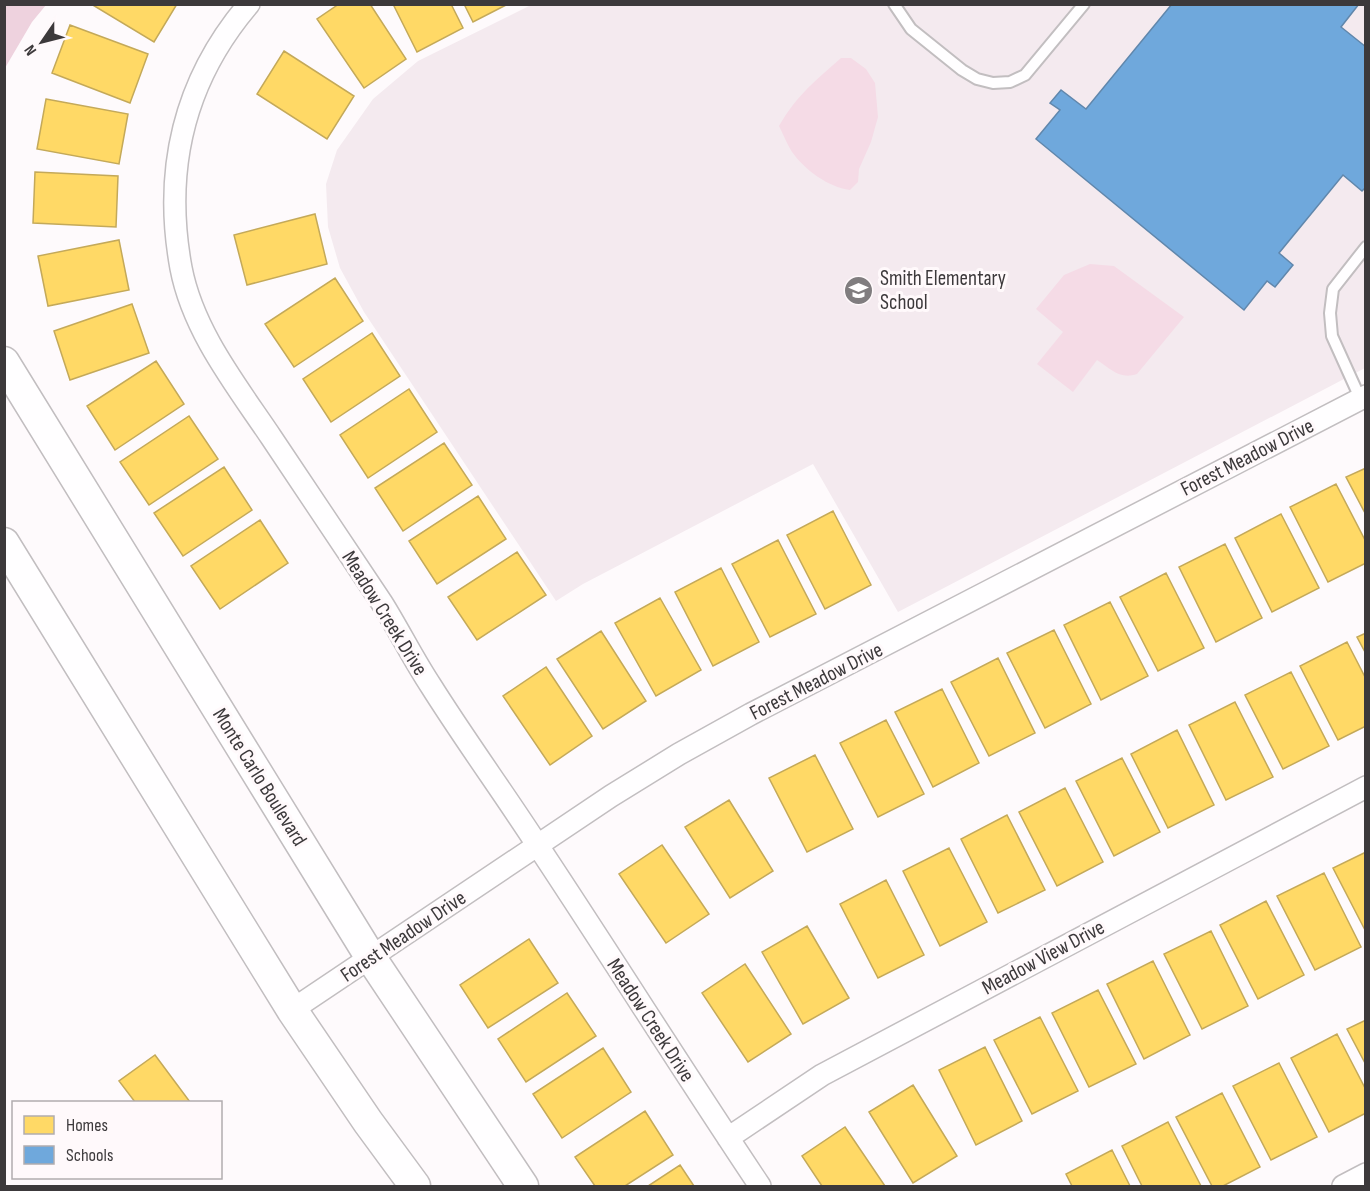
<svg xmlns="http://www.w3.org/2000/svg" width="1370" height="1191" font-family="'Sofia Sans Condensed',sans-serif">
<rect width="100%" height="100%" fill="#fefafc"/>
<!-- built -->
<path fill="#f4eaef" d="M531 5H1365V368L898 612 813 464 583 584 556 601 364 312 340 268 328 227 326 184 337 150 373 99 418 61Z"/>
<!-- green -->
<path fill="#f5dbe6" d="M841 58H851L866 69 875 83 878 117 871 142 859 169 858 182 850 190C828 187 805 170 792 152 787 144 783 134 779 126 797 95 815 81 841 58Z
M1090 264 1114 266 1184 317 1137 374C1120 380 1111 369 1097 360L1073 392 1037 364 1063 332 1036 309 1064 275Z"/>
<!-- forest -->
<path fill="#eed2de" d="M5 4 46 5 32 22 5 68Z"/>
<!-- homes -->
<path fill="#ffd966" stroke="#c4a959" stroke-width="1.5" d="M91 4H177L154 42Z
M339 4H370L406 59 364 88 317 19Z
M393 4H451L463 28 417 52Z
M464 4H508L473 22Z
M70 25 148 54 130 103 52 73Z
M284 51 354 96 327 139 257 94Z
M46 99 128 114 119 164 37 149Z
M35 172 118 176 116 227 33 223Z
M315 214 327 264 247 285 234 235Z
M119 240 129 290 48 306 38 256Z
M335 278 363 321 294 367 265 324Z
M132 304 149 353 70 380 54 331Z
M372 333 400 376 331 422 303 379Z
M156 361 184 404 115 450 87 406Z
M409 389 437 432 368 478 340 435Z
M189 416 218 459 149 505 120 462Z
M444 443 472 485 403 531 375 488Z
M224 467 252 510 183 556 154 513Z
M1366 468V515L1346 477Z
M1336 484 1366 542V563L1328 582 1290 507Z
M478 496 506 539 437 584 409 541Z
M833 511 871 585 825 609 787 535Z
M1281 514 1319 588 1272 612 1235 538Z
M260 520 288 563 220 609 191 566Z
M778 540 816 614 770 637 732 564Z
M1225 544 1262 618 1216 642 1179 567Z
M517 552 546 595 477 640 448 597Z
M721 568 759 642 713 666 675 592Z
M1166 573 1204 648 1158 671 1120 597Z
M660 598 701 670 656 696 615 623Z
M1110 602 1148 676 1101 700 1064 625Z
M1054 630 1091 704 1045 728 1007 653Z
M601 631 646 701 603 729 557 659Z
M1366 633V654L1357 637Z
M1347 642 1366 679V726L1338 740 1300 666Z
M998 658 1035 733 989 756 951 682Z
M546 667 592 736 550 765 503 696Z
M1291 672 1329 746 1283 769 1245 695Z
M942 689 979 763 933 787 895 712Z
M1235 702 1273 777 1226 800 1189 725Z
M886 720 924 794 878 817 840 743Z
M1177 730 1214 805 1168 828 1131 754Z
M815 755 853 829 807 852 769 778Z
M1122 758 1160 832 1114 856 1076 781Z
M1065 788 1103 862 1057 886 1019 812Z
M729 800 773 871 730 898 685 827Z
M1007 815 1045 890 998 913 961 839Z
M662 845 709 914 666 943 619 874Z
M949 848 987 922 940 946 903 871Z
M1366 852V932L1333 868Z
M1324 873 1361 947 1315 970 1277 896Z
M886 880 924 955 878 978 840 904Z
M1266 901 1304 975 1258 999 1220 925Z
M807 926 849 998 803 1024 762 952Z
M1211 931 1248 1006 1202 1029 1164 954Z
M529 939 558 983 488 1028 460 985Z
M1153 961 1190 1035 1144 1059 1107 984Z
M745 964 791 1034 748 1062 702 993Z
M1098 990 1136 1064 1089 1087 1052 1013Z
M567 993 596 1036 526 1082 498 1039Z
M1040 1017 1078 1091 1032 1114 994 1040Z
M1366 1020V1065L1347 1029Z
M1337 1034 1366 1090V1113L1329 1132 1291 1058Z
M985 1047 1022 1121 976 1145 939 1070Z
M603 1048 631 1092 562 1138 533 1094Z
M155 1055 190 1102H135L119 1081Z
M1279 1063 1317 1137 1271 1160 1233 1086Z
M913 1085 957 1156 913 1183 869 1112Z
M1222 1093 1260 1167 1223 1186H1212L1176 1117Z
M645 1111 673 1155 625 1186H595L575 1157Z
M1168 1122 1201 1186H1142L1122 1146Z
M845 1127 885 1186H822L802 1156Z
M1112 1150 1130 1186H1072L1066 1174Z
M680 1165 694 1186H648Z"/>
<!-- schools -->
<path fill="#6fa8dc" stroke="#6087ac" stroke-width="1.5" d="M1172 4H1359L1341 27 1366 47V187L1362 191 1343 175 1279 253 1293 265 1275 287 1267 281 1244 310 1036 139 1060 110 1050 103 1061 90 1086 109Z"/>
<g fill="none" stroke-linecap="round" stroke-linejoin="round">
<defs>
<path id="service" d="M894 4 911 29 962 70 977 79 993 83 1010 82 1025 75 1084 4
M1360 398 1332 336 1330 313 1333 289 1366 247"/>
<path id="minor" d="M249 4C184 80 163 170 181 268 193 331 236 385 271 437 308 492 345 547 382 603 399 630 413 659 431 686 465 740 503 792 538 846 613 959 685 1074 760 1186
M292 1010 611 796 679 754 751 714 1366 396
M728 1138 822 1075 1366 787
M1343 1186 1366 1174"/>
<path id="secondary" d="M4 362 371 958 523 1186
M4 543 292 1010 368 1122 415 1186"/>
</defs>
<!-- service casing -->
<use href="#service" stroke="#c2bec0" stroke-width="14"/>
<!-- minor casing -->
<use href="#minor" stroke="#c2bec0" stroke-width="24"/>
<!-- secondary casing -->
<use href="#secondary" stroke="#c2bec0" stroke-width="33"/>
<!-- service -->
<use href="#service" stroke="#fffeff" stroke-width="10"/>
<!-- minor -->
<use href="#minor" stroke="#fffeff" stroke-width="21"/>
<!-- secondary -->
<use href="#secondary" stroke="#fffeff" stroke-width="30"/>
</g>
<!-- icons -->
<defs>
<symbol id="school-disc" viewBox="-11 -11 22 22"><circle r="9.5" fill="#807d7f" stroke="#fff9fb"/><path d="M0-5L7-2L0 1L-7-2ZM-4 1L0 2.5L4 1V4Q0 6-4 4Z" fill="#fff"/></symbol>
</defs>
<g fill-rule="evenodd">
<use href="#school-disc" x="842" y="274" width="33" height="33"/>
</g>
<g text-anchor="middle" stroke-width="6" stroke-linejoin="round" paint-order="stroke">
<!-- poi labels -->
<g font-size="21" fill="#3c393b" stroke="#fff9fb" text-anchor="start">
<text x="880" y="285">Smith Elementary<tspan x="880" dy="24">School</tspan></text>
</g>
<!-- street labels -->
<g font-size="21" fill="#3c393b" stroke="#fff9fb">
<text transform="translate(1247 457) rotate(-27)" y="7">Forest Meadow Drive</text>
<text transform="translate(385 613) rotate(58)" y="7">Meadow Creek Drive</text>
<text transform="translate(816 681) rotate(-27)" y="7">Forest Meadow Drive</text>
<text transform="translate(260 777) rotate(58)" y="7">Monte Carlo Boulevard</text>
<text transform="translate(403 936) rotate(-34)" y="7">Forest Meadow Drive</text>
<text transform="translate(1043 957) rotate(-28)" y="7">Meadow View Drive</text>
<text transform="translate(651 1020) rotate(57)" y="7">Meadow Creek Drive</text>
</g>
</g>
<!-- border -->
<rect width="1370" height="1191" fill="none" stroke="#3c393b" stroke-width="12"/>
<!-- legend -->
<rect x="12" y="1101" width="210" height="78" fill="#fff9fb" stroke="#b1acae" stroke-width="1.5"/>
<rect x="24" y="1116" width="30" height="18" fill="#ffd966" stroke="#b1acae" stroke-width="1.5"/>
<text x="66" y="1131" font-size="18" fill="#3c393b">Homes</text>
<rect x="24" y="1146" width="30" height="18" fill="#6fa8dc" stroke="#b1acae" stroke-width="1.5"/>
<text x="66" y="1161" font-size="18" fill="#3c393b">Schools</text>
<!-- north arrow -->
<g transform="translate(42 42) rotate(235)" stroke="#fff9fb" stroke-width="4.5" paint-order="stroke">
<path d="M0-4.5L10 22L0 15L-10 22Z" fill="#3c393b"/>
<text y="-9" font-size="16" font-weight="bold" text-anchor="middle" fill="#3c393b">N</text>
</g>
</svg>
